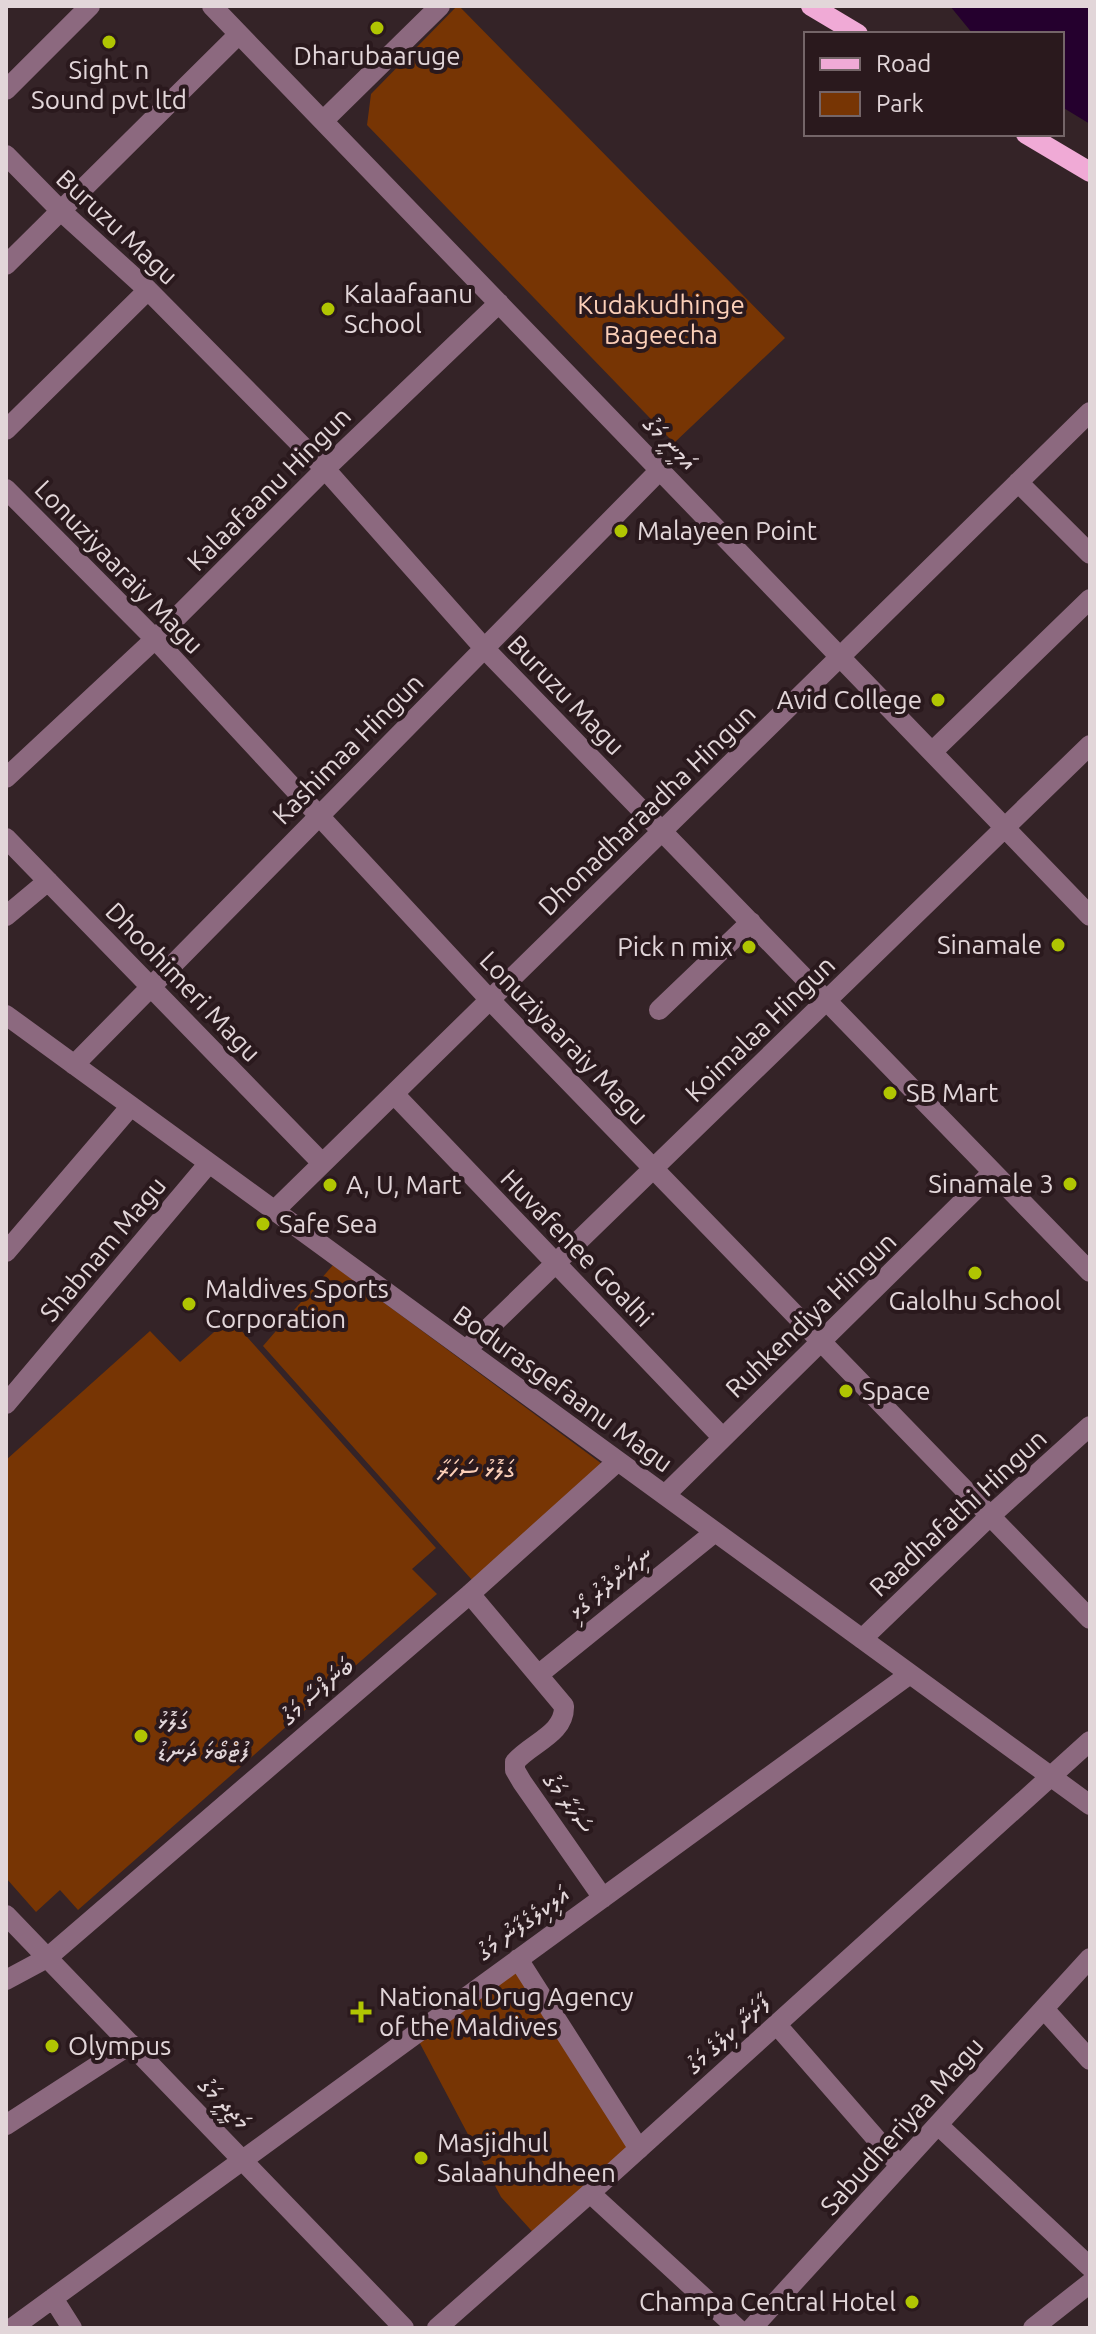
<svg xmlns="http://www.w3.org/2000/svg" width="1096" height="2334" font-family="Ubuntu,'Noto Sans Thaana',sans-serif">
<rect width="100%" height="100%" fill="#342327"/>
<!-- green -->
<path fill="#773504" d="M457 6H459L785 338 674 443 367 125 371 94Z
M333 1265 602 1464 472 1580 263 1346Z
M230 1318 436 1548 412 1569 437 1594 78 1910 60 1890 36 1912 6 1878V1460L150 1331 180 1362Z
M518 1959 639 2149 539 2239 501 2197 415 2034Z"/>
<!-- water -->
<path fill="#25002e" d="M950 6H1090V124L1062 107V34H973Z"/>
<g fill="none" stroke-linecap="round" stroke-linejoin="round">
<!-- minor -->
<path stroke="#8c697f" stroke-width="20" d="M212 6 1090 916
M6 90 90 6
M323 121 440 6
M6 155 61 211 148 290 325 469 484 648 1090 1272
M6 265 239 34
M6 430 148 290
M1018 482 1090 554
M6 489 155 639 490 1000 1090 1619
M932 752 1090 599
M6 778 155 639 325 469 499 303
M6 838 322 1163
M6 916 48 881
M659 1010 751 922
M6 1015 1090 1805
M74 1065 660 470
M394 1094 722 1437
M274 1211 1090 412
M6 1252 131 1106
M466 1350 1090 745
M6 1404 209 1163
M665 1495 993 1172
M470 1594 564 1706C565 1734 531 1743 515 1762V1770L522 1782 603 1898
M862 1639 990 1516 1090 1426
M538 1675 715 1532
M6 1915 404 2328
M518 1959 639 2149
M6 1980 47 1958 470 1594 618 1461
M1044 2009 1090 2060
M777 2025 900 2166
M6 2125 131 2044
M938 2125 1090 2267
M590 2193 737 2328
M53 2298 72 2328
M12 2328 910 1674
M437 2328 590 2193 1090 1741
M752 2328 1090 1958
M1033 2328 1090 2283"/>
<!-- major -->
<path stroke="#f0aad6" stroke-width="20" d="M811 6 858 34
M1026 134 1090 172"/>
</g>
<!-- markers -->
<g fill="#b0c502" stroke="#2a191d" stroke-width="3">
<circle cx="377" cy="28" r="8"/>
<circle cx="109" cy="42" r="8"/>
<circle cx="328" cy="309" r="8"/>
<circle cx="621" cy="531" r="8"/>
<circle cx="938" cy="700" r="8"/>
<circle cx="1058" cy="945" r="8"/>
<circle cx="749" cy="947" r="8"/>
<circle cx="890" cy="1093" r="8"/>
<circle cx="1070" cy="1184" r="8"/>
<circle cx="330" cy="1185" r="8"/>
<circle cx="263" cy="1224" r="8"/>
<circle cx="975" cy="1273" r="8"/>
<circle cx="189" cy="1304" r="8"/>
<circle cx="846" cy="1391" r="8"/>
<circle cx="141" cy="1736" r="8"/>
<path d="M357 2000h8v8h8v8h-8v8h-8v-8h-8v-8h8z"/>
<circle cx="52" cy="2046" r="8"/>
<circle cx="421" cy="2158" r="8"/>
<circle cx="912" cy="2302" r="8"/>
</g>
<g text-anchor="middle" stroke-width="8" stroke-linejoin="round" paint-order="stroke">
<!-- poi labels -->
<g font-size="26" fill="#e2d6d9" stroke="#2a191d" text-anchor="start">
<text x="377" y="65" text-anchor="middle">Dharubaaruge</text>
<text x="109" y="79" text-anchor="middle">Sight n<tspan x="109" dy="30">Sound pvt ltd</tspan></text>
<text x="344" y="303">Kalaafaanu<tspan x="344" dy="30">School</tspan></text>
<text x="637" y="540">Malayeen Point</text>
<text x="922" y="709" text-anchor="end">Avid College</text>
<text x="1042" y="954" text-anchor="end">Sinamale</text>
<text x="733" y="956" text-anchor="end">Pick n mix</text>
<text x="906" y="1102">SB Mart</text>
<text x="1054" y="1193" text-anchor="end">Sinamale 3</text>
<text x="346" y="1194">A, U, Mart</text>
<text x="279" y="1233">Safe Sea</text>
<text x="205" y="1298">Maldives Sports<tspan x="205" dy="30">Corporation</tspan></text>
<text x="975" y="1310" text-anchor="middle">Galolhu School</text>
<text x="862" y="1400">Space</text>
<text x="157" y="1730">ގަލޮޅު<tspan x="157" dy="30">ފުޓްބޯޅަ ދަނޑު</tspan></text>
<text x="379" y="2006">National Drug Agency<tspan x="379" dy="30">of the Maldives</tspan></text>
<text x="68" y="2055">Olympus</text>
<text x="437" y="2152">Masjidhul<tspan x="437" dy="30">Salaahuhdheen</tspan></text>
<text x="896" y="2311" text-anchor="end">Champa Central Hotel</text>
</g>
<!-- street labels -->
<g font-size="26" fill="#e2d6d9" stroke="#2a191d">
<text transform="translate(117 227) rotate(43)" y="9">Buruzu Magu</text>
<text transform="translate(670 443) rotate(46)" y="9">އަމީނީ މަގު</text>
<text transform="translate(269 489) rotate(-45)" y="9">Kalaafaanu Hingun</text>
<text transform="translate(119 567) rotate(46)" y="9">Lonuziyaaraiy Magu</text>
<text transform="translate(566 695) rotate(46)" y="9">Buruzu Magu</text>
<text transform="translate(348 749) rotate(-45)" y="9">Kashimaa Hingun</text>
<text transform="translate(647 810) rotate(-44)" y="9">Dhonadharaadha Hingun</text>
<text transform="translate(183 982) rotate(46)" y="9">Dhoohimeri Magu</text>
<text transform="translate(760 1029) rotate(-44)" y="9">Koimalaa Hingun</text>
<text transform="translate(564 1038) rotate(46)" y="9">Lonuziyaaraiy Magu</text>
<text transform="translate(577 1248) rotate(46)" y="9">Huvafenee Goalhi</text>
<text transform="translate(103 1249) rotate(-50)" y="9">Shabnam Magu</text>
<text transform="translate(811 1315) rotate(-44)" y="9">Ruhkendiya Hingun</text>
<text transform="translate(563 1389) rotate(36)" y="9">Bodurasgefaanu Magu</text>
<text transform="translate(958 1513) rotate(-43)" y="9">Raadhafathi Hingun</text>
<text transform="translate(610 1583) rotate(-39)" y="9">ނިޔަންދުރު ގޯޅި</text>
<text transform="translate(317 1691) rotate(-41)" y="9">ބަނަފްސާ މަގު</text>
<text transform="translate(568 1803) rotate(55)" y="9">ސަހަރާ މަގު</text>
<text transform="translate(523 1923) rotate(-36)" y="9">އަލިކިލެގެފާނު މަގު</text>
<text transform="translate(728 2034) rotate(-42)" y="9">ފާށަނާ ކިލެގެ މަގު</text>
<text transform="translate(224 2103) rotate(46)" y="9">މަޖީދީ މަގު</text>
<text transform="translate(902 2126) rotate(-48)" y="9">Sabudheriyaa Magu</text>
</g>
<!-- park labels -->
<g font-size="26" fill="#fbcfb8" stroke="#2a191d">
<text x="661" y="314">Kudakudhinge<tspan x="661" dy="30">Bageecha</tspan></text>
<text x="476" y="1478">ގަލޮޅު ސަހަރާ</text>
</g>
</g>
<!-- border -->
<rect width="1096" height="2334" fill="none" stroke="#e2d6d9" stroke-width="16"/>
<!-- legend -->
<rect x="804" y="32" width="260" height="104" fill="#2a191d" stroke="#746568" stroke-width="2"/>
<rect x="820" y="58" width="40" height="12" fill="#f0aad6" stroke="#746568" stroke-width="2"/>
<text x="876" y="72" font-size="24" fill="#e2d6d9">Road</text>
<rect x="820" y="92" width="40" height="24" fill="#773504" stroke="#746568" stroke-width="2"/>
<text x="876" y="112" font-size="24" fill="#e2d6d9">Park</text>
</svg>
